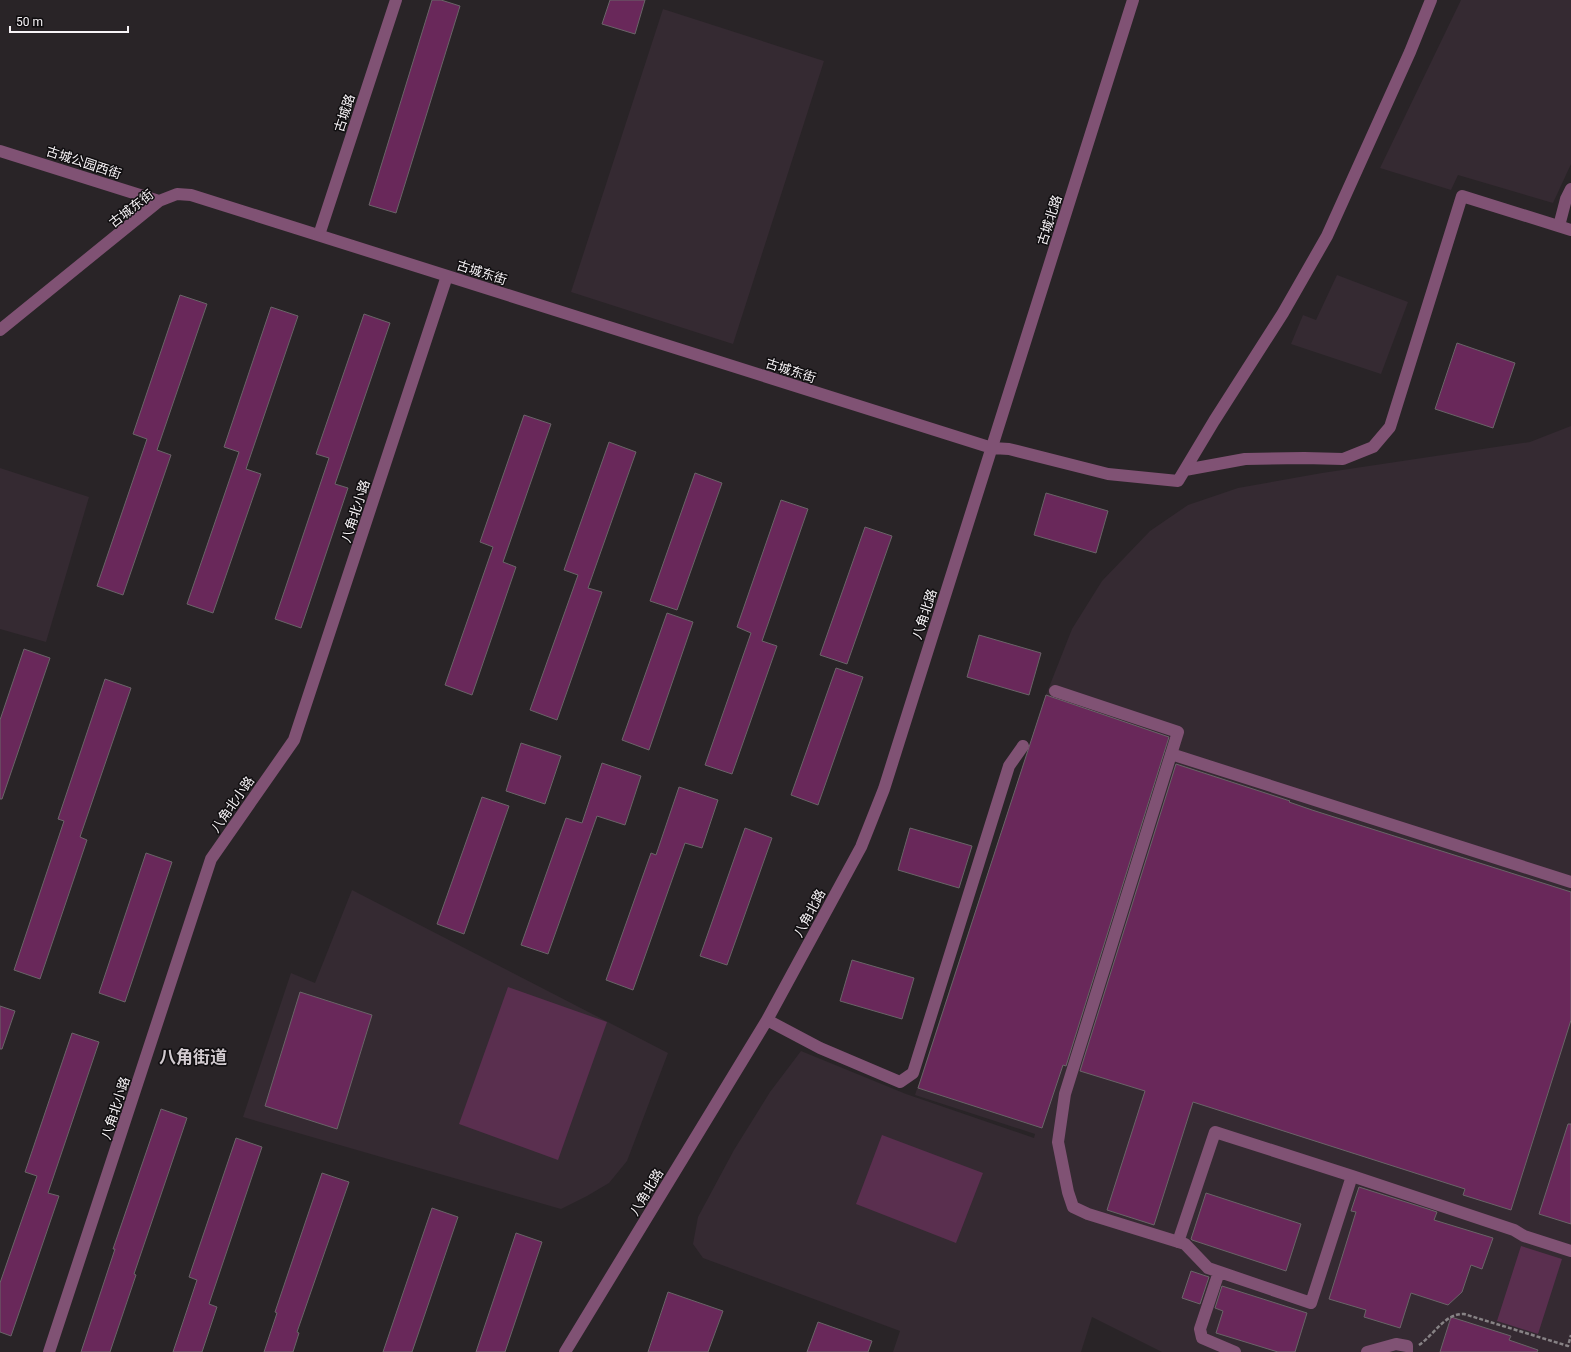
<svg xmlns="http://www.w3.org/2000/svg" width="1571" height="1352" font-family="Roboto,'Noto Sans SC',sans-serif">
<rect width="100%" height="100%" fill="#292427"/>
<!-- built -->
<path fill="#352a32" d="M1461 0H1571V164L1553 203 1458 175 1451 190 1380 168Z
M663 9 824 61 733 344 571 292Z
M1337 275 1408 302 1381 374 1291 344 1303 315 1316 320Z
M1571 426V1352H1162L1092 1317 1081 1352H893L900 1331 703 1258 693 1244 698 1217 734 1150 770 1092 801 1051 906 1094 1034 1138 1035 1134 915 1095 1046 695 1072 629 1102 581 1150 531 1188 505 1238 488 1322 473 1530 442Z
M0 468 89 497 46 642 0 629Z
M352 890 668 1053 627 1161 609 1183 587 1196 561 1209 243 1117 291 973 315 983Z"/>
<!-- green -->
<path fill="#5a2f4f" d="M508 987 607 1022 558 1160 459 1124Z
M882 1135 983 1173 956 1243 856 1204Z
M1521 1246 1562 1259 1538 1334 1497 1321Z"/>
<!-- building -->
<path fill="#69285a" stroke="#6a6468" d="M432 0H441L460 6 396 213 369 205Z
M610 0H645L635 34 602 24Z
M180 295 207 304 157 450 171 455 123 595 97 586 147 439 133 434Z
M271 307 298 316 246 469 261 474 213 613 187 604 239 452 224 447Z
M364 314 390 323 335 484 348 488 301 628 275 619 329 458 316 454Z
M1457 343 1515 363 1493 428 1435 409Z
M524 415 551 424 503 562 516 567 472 695 445 685 493 547 480 542Z
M609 442 636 452 588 588 602 592 557 720 530 710 578 575 564 570Z
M695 473 722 483 677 610 650 601Z
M1046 493 1108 511 1096 553 1034 535Z
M781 500 808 509 762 641 777 646 732 774 705 765 751 633 737 627Z
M865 527 892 536 847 664 820 655Z
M667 613 693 622 649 750 622 740Z
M979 635 1041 653 1029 695 967 677Z
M24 649 50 658 2 799H0V720Z
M836 668 863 677 818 805 791 795Z
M105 679 131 688 80 837 87 840 40 979 14 970 64 821 58 819Z
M1046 695 1169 737 1066 1066 1063 1065 1042 1128 918 1088Z
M521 743 561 756 545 804 506 791Z
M602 763 641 776 625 825 597 816 548 954 521 945 566 818 582 823Z
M1176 764 1290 801 1289 802 1312 810 1571 892V1020L1511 1210 1463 1195 1465 1189 1193 1102 1154 1225 1107 1210 1145 1091 1080 1071Z
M679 787 718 800 702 848 685 843 633 990 606 980 651 853 656 855Z
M482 797 509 806 464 934 437 924Z
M745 828 772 838 727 965 700 956Z
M910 828 972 846 959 888 898 870Z
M146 853 172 862 125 1002 99 993Z
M852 960 914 978 902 1019 840 1001Z
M300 992 372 1015 337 1129 265 1106Z
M0 1006 15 1011 2 1049H0Z
M72 1033 99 1042 48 1193 59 1196 11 1336 0 1332V1283L37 1176 25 1172Z
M161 1109 187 1118 134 1274 136 1275 110 1352H81L115 1249H113Z
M1568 1124H1571V1224L1539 1214Z
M236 1138 262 1147 209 1304 217 1307 202 1352H173L197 1280 189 1277Z
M322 1173 349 1182 297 1332 299 1333 293 1352H264L277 1313 275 1312Z
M1359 1187 1437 1212 1434 1220 1493 1238 1482 1269 1471 1265 1462 1292 1448 1305 1411 1293 1400 1328 1364 1317 1366 1310 1329 1299 1356 1212 1351 1211Z
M1206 1193 1301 1224 1286 1271 1192 1240 1191 1239Z
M432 1208 458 1217 412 1352H383Z
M516 1233 542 1242 505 1352H476Z
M1191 1271 1209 1277 1200 1304 1182 1298Z
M1222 1286 1307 1313 1295 1352H1278L1216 1333 1223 1311 1215 1308Z
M668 1292 723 1311 708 1352H648Z
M1451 1317 1511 1336 1509 1340 1538 1350 1537 1352H1440Z
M818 1322 872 1341 868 1352H807Z"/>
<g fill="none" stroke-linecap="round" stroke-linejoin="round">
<!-- path -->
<path stroke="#878285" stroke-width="2.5" stroke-dasharray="4 2" stroke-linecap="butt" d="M1419 1345C1434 1335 1445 1313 1464 1314L1568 1346 1571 1335"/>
<!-- minor -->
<path stroke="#805274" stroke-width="12" d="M0 151 159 201
M1559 226 1566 199 1571 189
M319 235 396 0
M0 330 159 201 177 194 191 195 992 448 1009 449 1108 474 1178 481 1214 421 1283 313 1327 236 1410 52 1431 0
M1185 470 1245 459 1304 458 1343 459 1373 447 1390 427 1462 196 1571 230
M1055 691 1178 732 1065 1094 1058 1142 1068 1192 1073 1207 1088 1214 1185 1244 1208 1268 1311 1303 1352 1176 1514 1230 1524 1236 1571 1251
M1171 754 1571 882
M767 1020 820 1048 900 1082 913 1073 1009 766 1023 746
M1178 1242 1215 1132 1352 1176
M1219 1272 1200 1329 1202 1338 1235 1352
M49 1352 211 859 294 740 447 276
M565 1352 767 1020 861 847 884 789 1133 0
M1367 1352 1396 1344 1407 1346V1352"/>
</g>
<g text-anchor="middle" stroke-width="3" stroke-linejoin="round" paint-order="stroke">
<!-- street labels -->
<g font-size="13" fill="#f7f3f6" stroke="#100e10">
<text transform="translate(344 113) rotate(-72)" y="5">古城路</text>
<text transform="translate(84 162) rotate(18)" y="5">古城公园西街</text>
<text transform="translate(131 208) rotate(-38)" y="5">古城东街</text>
<text transform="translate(1049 220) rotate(-72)" y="5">古城北路</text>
<text transform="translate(482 272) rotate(18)" y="5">古城东街</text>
<text transform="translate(791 370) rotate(18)" y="5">古城东街</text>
<text transform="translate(355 511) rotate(-72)" y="5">八角北小路</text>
<text transform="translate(924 614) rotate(-72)" y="5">八角北路</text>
<text transform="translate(232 804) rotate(-55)" y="5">八角北小路</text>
<text transform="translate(809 913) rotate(-62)" y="5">八角北路</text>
<text transform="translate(115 1108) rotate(-72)" y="5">八角北小路</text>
<text transform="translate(646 1192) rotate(-59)" y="5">八角北路</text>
</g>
<!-- district labels -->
<g font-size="17" font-weight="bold" fill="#d1cacf" stroke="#100e10">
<text x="193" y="1063">八角街道</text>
</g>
</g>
<!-- scale -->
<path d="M10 26v6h118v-6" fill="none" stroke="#f7f3f6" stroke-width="2"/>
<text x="16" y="26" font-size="12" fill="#f7f3f6" stroke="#100e10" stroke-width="3" paint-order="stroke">50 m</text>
</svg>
